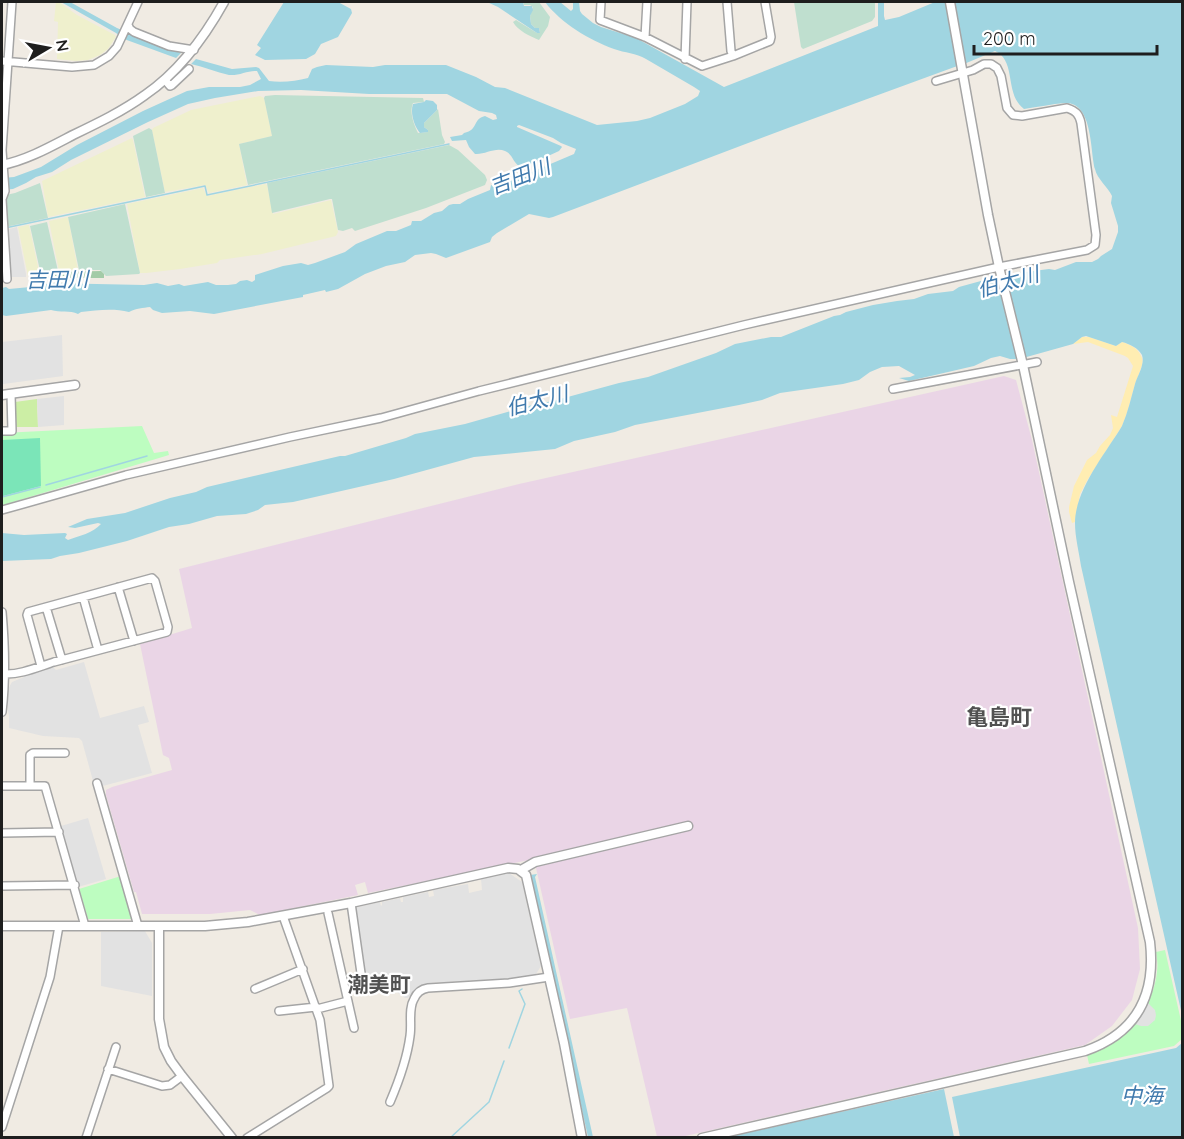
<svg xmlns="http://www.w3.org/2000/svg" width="1184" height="1139" font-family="Quicksand,'Noto Sans JP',sans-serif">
<rect width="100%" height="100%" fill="#f0ebe3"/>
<!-- industrial -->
<path fill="#ead5e6" d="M1004 376 1016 380 1032 440 1138 928 1140 969 1132 1000 1112 1026 1085 1045 681 1137H657L627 1008 570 1019 534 859 368 893 365 882 355 885 358 895 260 915 250 910 210 914H142L136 892H134L106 795V790L112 787 172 770 169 758 163 755 140 644 192 628 179 569 519 484Z"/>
<!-- farmland -->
<path fill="#eff0cd" d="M56 2H59L77 15 115 35 116 37 108 49 100 55 88 60 76 61 57 59 58 22 54 21Z
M260 96 264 98 272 136 239 144 247 185 209 193 205 185 165 192 152 130 153 128 191 110Z
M132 138 133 140 145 197 48 217 42 181Z
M265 184 267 185 273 214 331 200 338 232 336 236 262 254 220 260 217 263 180 269 146 273H140L127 204 203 188 207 196Z
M68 217 78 270 60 272 59 271 49 221Z
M28 225H29L40 276 39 277 28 276 18 227Z"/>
<!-- grass -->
<path fill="#cceea5" d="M37 399 38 427H16L15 402Z"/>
<!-- wetland -->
<path fill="#bfdfcf" d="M523 2H539L550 17 548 26 539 40C530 36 518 31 513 22L516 20 537 33H540L539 28H535L531 24 530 16 533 7 530 5H524Z
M794 2H875V17L872 21 803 49 801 47Z
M275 95 423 98 424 102 413 103C409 113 414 124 418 133L428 132V130L424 127V123L438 109 442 135 445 142 444 144 248 185 239 144 272 136 264 98 265 96Z
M149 128 152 130 165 193 146 197 133 136Z
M449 145 458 150 485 175 487 180 485 185 426 208 355 231 352 228 343 231 338 230 332 199H330L272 213 267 183Z
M40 183 48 218 5 227 4 206 6 195 15 193Z
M125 204 140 273 139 274 106 276 100 270H79L68 217Z
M47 222 58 271 41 275 30 226Z"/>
<!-- sand -->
<path fill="#ffedb2" d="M1082 337H1089L1116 346 1122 342C1129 344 1138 348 1141 356 1143 359 1143 362 1142 365 1140 372 1137 378 1135 384 1131 398 1128 412 1122 426L1088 479 1080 494 1075 522 1072 523 1069 512V507L1074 486 1087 460 1096 453 1100 446 1110 435 1113 428 1111 415 1117 417 1133 366 1128 358 1125 356 1088 342 1073 344Z"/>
<!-- cemetery -->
<path fill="#a3cba7" d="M101 271 104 274V278H46V276L60 272Z"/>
<!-- park -->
<path fill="#bdfdc0" d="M142 426 154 453 168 451 169 455 3 505 2 433Z
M121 876 133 919H88L79 889Z
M1165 950 1182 1025V1039L1174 1046 1089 1064 1087 1055C1097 1050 1108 1046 1117 1039 1138 1024 1155 997 1157 971 1158 965 1157 958 1156 952Z"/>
<!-- pitch -->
<path fill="#7be5b8" d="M40 438 41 486 3 496 2 476V440Z"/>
<!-- parking -->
<path fill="#e2e2e2" d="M17 227 26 274V277H10L7 275 5 230Z
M62 335 63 376 3 384 2 372V342Z
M64 396V425L38 427 37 399Z
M84 662 100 718 144 706 149 722 138 725 152 773 95 788 82 741 79 738 43 736 9 728V716L6 699 8 689 12 682 24 677V675L53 667 56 670Z
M88 818 106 879 78 887 61 826Z
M509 873 522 882 541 966 536 974 518 978 429 983 418 987 408 998H405L394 990 387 991 385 982 368 986 354 908 380 902 381 906 382 905V902L400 898 401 902H403V897L428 892 429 897 434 896 433 890 468 884 469 893 482 890 481 879Z
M145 931 152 943V996L101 986V932Z
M1148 1003 1155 1010 1156 1015 1155 1020 1148 1026H1141L1135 1024Z"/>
<!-- water -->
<path fill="#a0d5e1" d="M61 2H70L117 28 160 46 181 53 176 58 124 39 116 33Z
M284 2H338L351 9 352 13 338 37 321 44 315 54 306 59 265 60 255 55 261 48 257 45Z
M487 2H523L524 6H532L533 10 530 16 531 24 535 28H539L540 33H537L498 7Z
M545 2H560L571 11 573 9V2H579L580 11 582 14 593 23 601 27 636 38 724 87 878 26V2H884V16L885 20 899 17 935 2H948L960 65 788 128 553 217 549 218 529 214 497 233 492 237 490 242 446 258 436 254 431 253 415 255 405 262 386 266 365 274 338 289 326 292 325 290 303 295V297L214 314 190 311 162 313 153 310 150 307C143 308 136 308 129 312 114 308 97 310 81 312L78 314C70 310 60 313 51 310L6 316 2 315V288L6 287 9 289 41 286 49 283 144 285 157 283 168 286 179 284 184 286 208 282 216 285H228L236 284 240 281 247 280 252 282 255 280V275L283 266 301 263 308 265 315 263 345 252 356 244 387 231H396L411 225 412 221H421L434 213 442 211 449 205 453 204H460L468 199 490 190 491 185 496 187 574 154 576 149 561 143 553 138 519 125 517 126V127L561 146 562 147 559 151 522 168C513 164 513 154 505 151 495 147 485 155 475 154L469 147 466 140 452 141 450 137 462 135 464 133C479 130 472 119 485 116L493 120 497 119 496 115 492 113 479 111 447 94H369L301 90 258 91 215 98 188 104 148 122 71 160 52 172 36 177 26 183 13 189 2 190V178L14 177 41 167 77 145 143 111 187 91 209 87H240L250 85 261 79 257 71C248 70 239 76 229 75 216 72 204 67 191 64L196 59 232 69 256 67 259 68 269 81C282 83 296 81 308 78L312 69 317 67 326 65 373 67 385 65H446L476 77 495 87 505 88 597 125 637 121 650 118 685 104 698 96 700 91 694 87 646 59C636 53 625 53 614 49 589 40 561 23 545 2Z
M952 2H1182V1015L1081 566C1079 552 1075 537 1075 523 1075 490 1105 454 1122 426 1128 412 1131 398 1135 384 1137 377 1141 371 1142 365 1143 362 1143 358 1142 355 1138 348 1130 344 1122 342L1116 346 1086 336 1082 337 1073 344 1023 358 1003 275 1049 269 1055 270 1076 262H1092L1098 259 1101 256 1112 249 1118 232V226L1111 203 1112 196C1108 187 1097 179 1095 169 1090 150 1093 102 1065 103 1052 104 1038 107 1024 109 1004 94 1017 61 995 51L964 64Z
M426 100 433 101 437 105V110L424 123V127L428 130V132L420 133C414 126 410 113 413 104L424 102Z
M999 276 1020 359H1010L1000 356 991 358 974 366 909 381 899 378 910 377 915 375 899 366 882 367 870 372 859 380 843 384 780 393 762 400 739 405 635 425 615 432 574 441 555 449 474 457 394 479 293 502 265 505 258 510 246 514 217 516 189 524 169 527 127 541 79 553 60 556 51 559 2 561V533L24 535 65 533 67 534 65 538 68 540C79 536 93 533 101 524L98 523 75 528 68 527 87 519 125 513 170 498 196 492 207 487 340 456H345L406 438 415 434 465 424 536 404 553 401 619 383 648 377 716 353 735 344 771 337H781L834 316 840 315 846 312 873 305 897 301 914 299 928 294 953 291 959 287Z
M537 874 535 877 593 1137H588L530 875Z
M1182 1043V1137H960L952 1097 1176 1048Z
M944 1089 954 1137H728Z"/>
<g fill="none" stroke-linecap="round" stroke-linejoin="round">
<!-- stream -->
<path stroke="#a0d5e1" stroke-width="1.5" d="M5 228 205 186 207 195 449 144
M46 485 147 456
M2 497 40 487
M509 1048 525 1004 519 991 522 989
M450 1138 489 1102 504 1061"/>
<defs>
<path id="minor" d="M601 2 600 20 645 37 702 66 733 56 770 41 771 37 765 2
M727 2 731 51 733 56
M128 25 130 29 134 32 169 46 194 50
M645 37 647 2
M685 59 687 2
M2 61 72 67 94 65 109 56 117 47 138 2
M165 80 170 86 172 85 189 69
M7 279 2 199 5 191 2 150 12 2
M893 389 1037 362
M2 431H12L11 394
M2 510 126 475 290 437 381 418 479 391 744 325 999 267 1087 250 1095 245 1096 235 1081 123C1079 114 1076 111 1067 108L1022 116 1013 115 1007 108 1001 76 997 68 991 64H984L973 70 936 81
M118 587 134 641
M83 597 98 650
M46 607 62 660
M2 612C5 646 6 678 2 712
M4 674C20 675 38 667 54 662 91 652 129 642 167 632L168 627 155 581 152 578 28 612 27 615 41 666
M97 783 138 926
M2 786H45L85 926
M30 786V755L33 753H65
M2 833 59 832
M2 886 75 885
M351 903 363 987
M328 913 354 1028
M255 989 303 969
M317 1009 348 1001
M279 1011 316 1007
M108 1069 162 1086 170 1085 182 1076
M390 1102C399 1081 407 1059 410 1036 412 1024 408 1009 414 999 417 992 421 989 428 988L509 983 549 977
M2 1127 50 977 59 926
M86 1138 116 1047
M247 1138 327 1088 329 1086 320 1020 283 916"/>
<path id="tertiary" d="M2 165C27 160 50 147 73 135 98 123 123 111 145 95 180 71 204 38 224 2
M2 395 75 385
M521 870 535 862 688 826
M2 926H205L248 922 351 903 508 868 518 869 526 875 564 1043 582 1138
M159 926V1019L164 1047 171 1061 182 1076 232 1138
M702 1138 1085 1051C1137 1033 1156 995 1150 942L1069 582 1023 365 999 267 988 215 950 2"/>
</defs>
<!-- minor casing -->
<use href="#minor" stroke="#a5a5a5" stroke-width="10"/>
<!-- tertiary casing -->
<use href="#tertiary" stroke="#a5a5a5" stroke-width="11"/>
<!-- minor -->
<use href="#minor" stroke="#fff" stroke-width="7"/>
<!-- tertiary -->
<use href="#tertiary" stroke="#fff" stroke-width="8"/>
</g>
<g text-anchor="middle" stroke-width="4.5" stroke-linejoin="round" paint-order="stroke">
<!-- water labels -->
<g font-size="21" font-style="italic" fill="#407aad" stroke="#fff">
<text transform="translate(520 177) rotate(-21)" y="7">吉田川</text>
<text transform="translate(57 280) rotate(-1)" y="7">吉田川</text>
<text transform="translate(1008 282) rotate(-15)" y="7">伯太川</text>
<text transform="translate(537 401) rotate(-14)" y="7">伯太川</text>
<text x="1142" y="1103">中海</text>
</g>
<!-- neighbourhood labels -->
<g font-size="21" font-weight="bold" fill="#515151" stroke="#fff">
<text x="379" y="992">潮美町</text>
</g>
<!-- quarter labels -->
<g font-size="22" font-weight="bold" fill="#515151" stroke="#fff">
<text x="999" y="725">亀島町</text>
</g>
</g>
<!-- border -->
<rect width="1184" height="1139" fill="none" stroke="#1e1e1e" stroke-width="6"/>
<!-- north arrow -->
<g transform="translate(48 48) rotate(80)" stroke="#ffffff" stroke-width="4.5" paint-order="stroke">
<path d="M0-4.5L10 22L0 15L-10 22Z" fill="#1e1e1e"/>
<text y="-9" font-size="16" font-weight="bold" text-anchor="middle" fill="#1e1e1e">N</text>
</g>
<!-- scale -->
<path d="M974 45v9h183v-9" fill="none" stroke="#1e1e1e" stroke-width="3"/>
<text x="983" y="45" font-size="18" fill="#1e1e1e" stroke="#ffffff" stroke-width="4.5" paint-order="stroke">200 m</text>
</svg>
